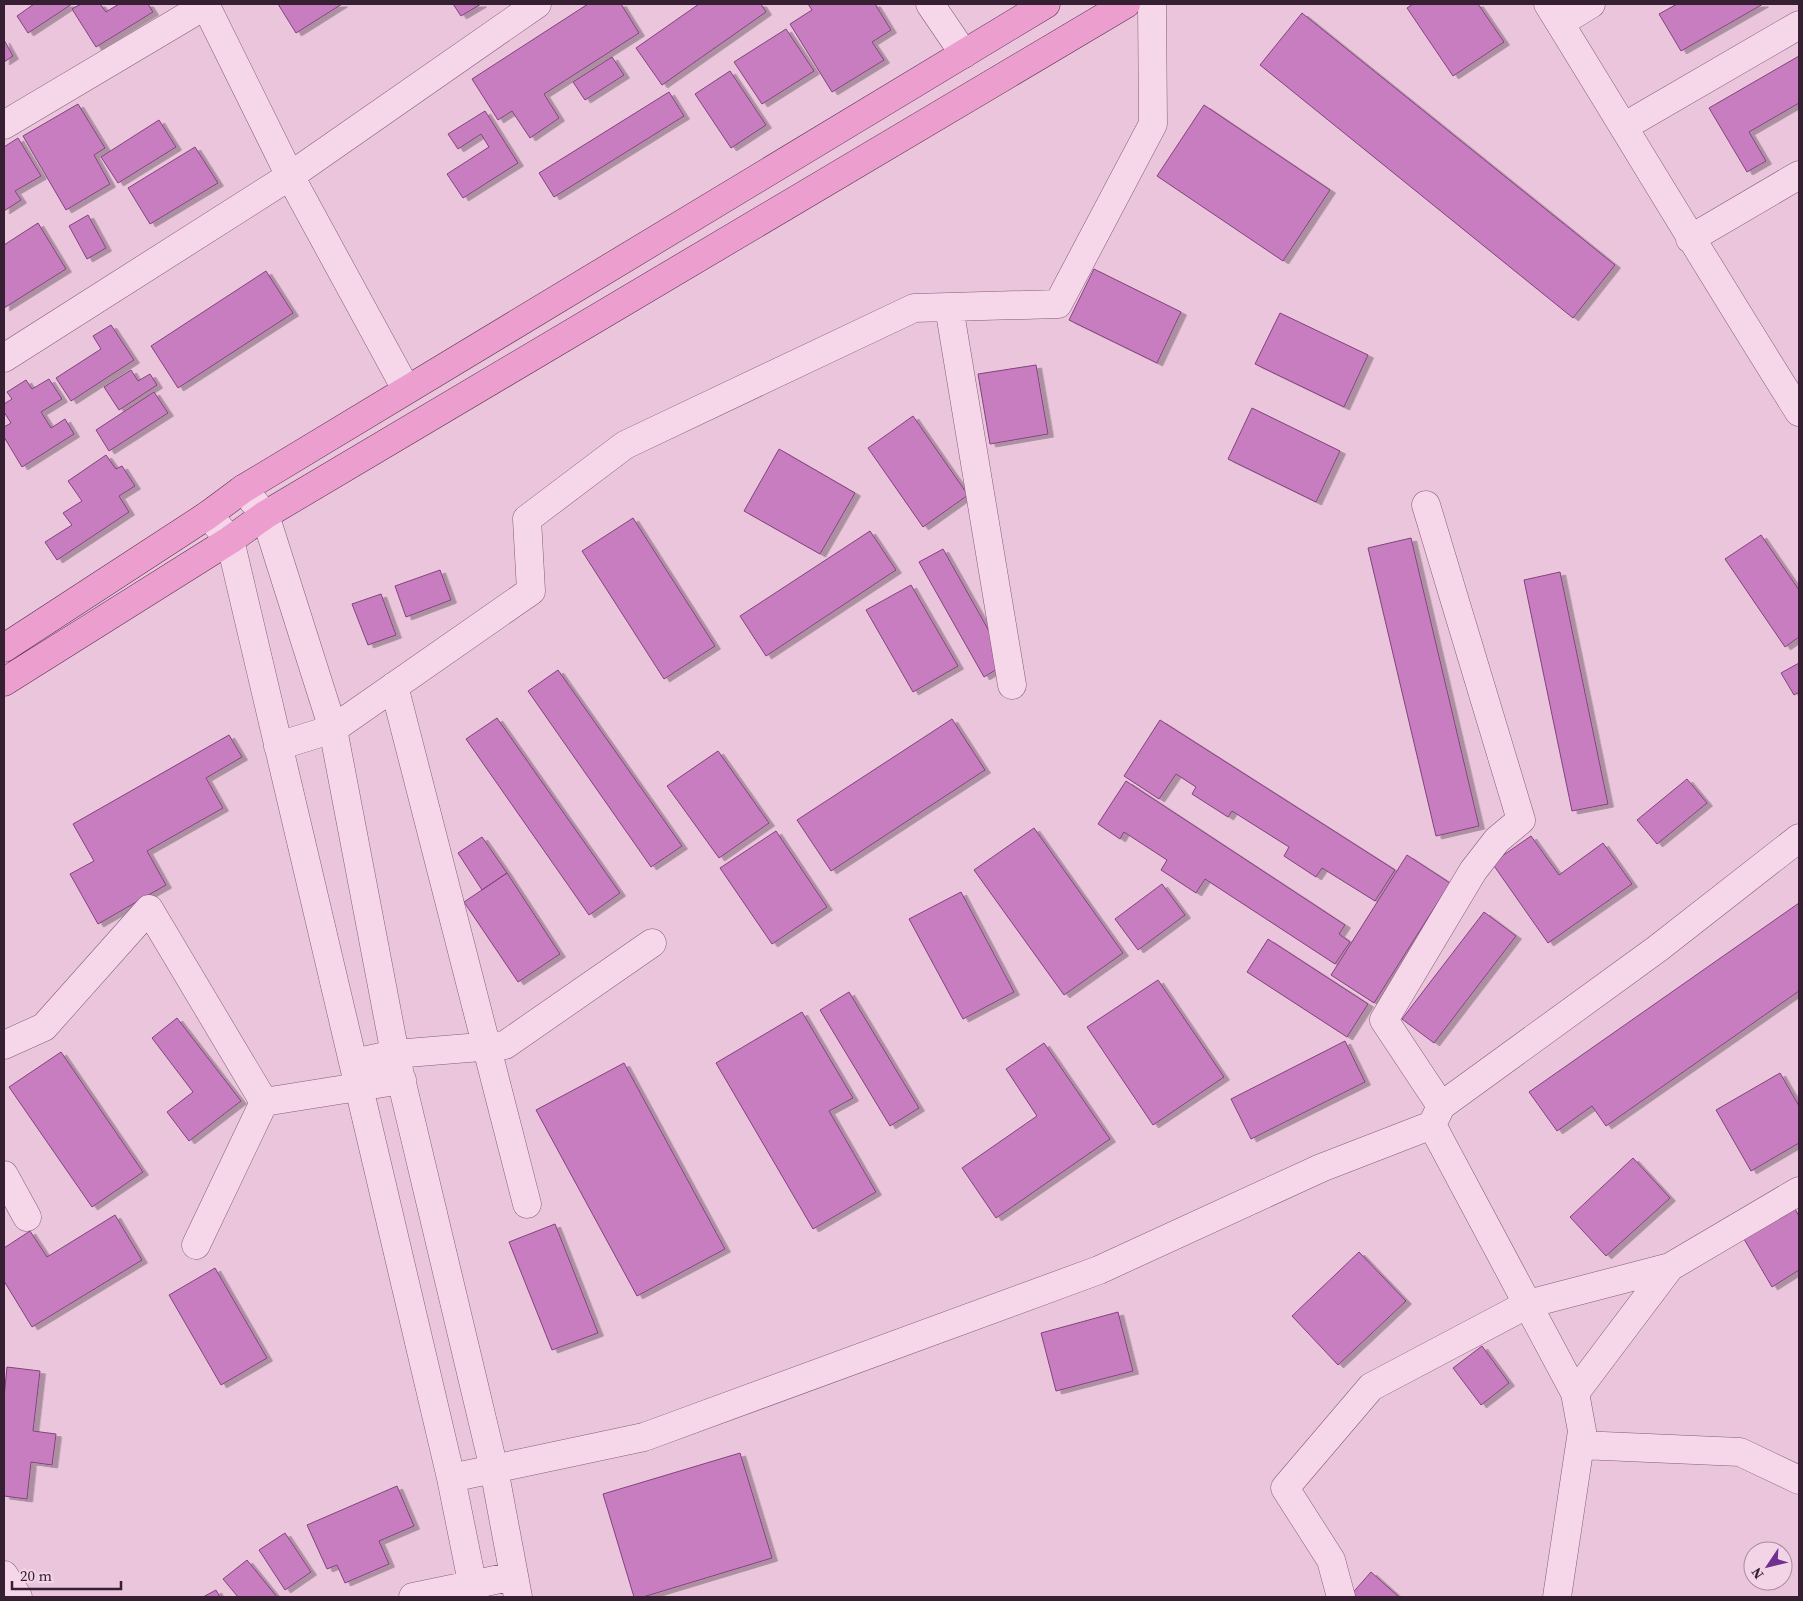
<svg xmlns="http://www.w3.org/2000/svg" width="1803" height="1601" font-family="'Source Serif 4',serif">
<defs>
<filter id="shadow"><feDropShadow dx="5.5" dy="3" stdDeviation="0" flood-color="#0004"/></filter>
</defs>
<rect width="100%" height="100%" fill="#ebc5dc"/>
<!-- building -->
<path fill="#c77dc0" stroke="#82437d" filter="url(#shadow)" d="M34 4H72L28 33 17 16Z
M81 4H100L106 12 119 4H148L153 12 96 47 72 9Z
M278 4H342L296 33Z
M453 4H481L461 16Z
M588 4H621L639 33 544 94 559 118 530 138 512 111 498 120 472 79Z
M699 4H761L766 12 662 85 636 48Z
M808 4H875L891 30 872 42 884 60 832 92 790 24 812 10Z
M1413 4H1478L1504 42 1453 76 1407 8Z
M1677 4H1763L1681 51 1659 14Z
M1302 13 1615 265 1573 318 1260 65Z
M786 29 814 71 762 104 734 62Z
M4 40 13 56 4 62Z
M1799 56V103L1749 132 1766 161 1747 172 1709 108Z
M612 57 624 75 585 100 573 82Z
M730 71 766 125 731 148 695 94Z
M669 92 684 116 554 197 539 173Z
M78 104 105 148 94 155 110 184 66 210 23 136Z
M1204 105 1330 190 1283 261 1157 176Z
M485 111 518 163 463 198 447 174 489 147 481 134 458 149 448 134Z
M159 120 176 147 118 183 101 157Z
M18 138 41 176 15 191 21 200 4 211V147Z
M195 147 218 183 150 224 128 188Z
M88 215 106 248 87 259 69 226Z
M38 223 66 269 4 308V245Z
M1094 269 1181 312 1157 363 1069 320Z
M266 271 293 313 178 388 151 346Z
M1280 313 1368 355 1344 407 1255 364Z
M111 325 134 360 71 401 56 378 101 349 93 336Z
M1036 365 1048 434 990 444 978 374Z
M131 370 138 381 150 374 157 385 119 410 104 387Z
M49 379 62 399 41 412 51 428 65 419 74 434 22 467 4 437V427L11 423 4 412V404L12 399 7 392 26 380 32 389Z
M154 392 168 413 109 451 96 430Z
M1252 408 1340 451 1316 502 1228 459Z
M913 416 968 495 923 527 868 448Z
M779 449 855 493 820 554 744 511Z
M106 455 116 469 122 466 135 486 119 496 129 512 57 560 45 542 72 525 63 513 82 501 68 481Z
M633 518 715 646 664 679 582 551Z
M870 531 896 570 766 656 740 616Z
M1761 535 1799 590V637L1785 647 1725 559Z
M1411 538 1479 826 1436 836 1368 548Z
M943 549 1007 663 984 677 919 562Z
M440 570 451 600 406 617 395 586Z
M1560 572 1608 804 1572 811 1524 580Z
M911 585 958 666 913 692 866 610Z
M381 594 396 635 368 645 352 604Z
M1799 663V692L1794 695 1781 673Z
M558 670 682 846 651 867 528 691Z
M497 718 620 893 589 915 466 739Z
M952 719 985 770 831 871 797 820Z
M1160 720 1395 870 1375 901 1322 868 1316 877 1284 856 1289 847 1232 811 1228 817 1192 794 1196 787 1176 774 1159 799 1124 776Z
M229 735 242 757 206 778 223 808 147 851 166 885 98 924 70 874 94 861 73 824Z
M718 751 769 823 719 858 667 786Z
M1687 779 1707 803 1657 844 1637 820Z
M1126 781 1345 925 1339 934 1350 942 1335 964 1205 879 1196 893 1161 870 1167 860 1124 832 1120 839 1098 824Z
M1034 828 1123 953 1064 995 974 870Z
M776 831 827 907 772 944 720 868Z
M1531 836 1559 875 1603 843 1632 884 1548 943 1492 863Z
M482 837 507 873 482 890 458 853Z
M1407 855 1450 883 1374 1003 1331 975Z
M507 873 560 954 518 982 464 902Z
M1162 884 1185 915 1138 950 1115 919Z
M961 892 1014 992 963 1019 909 919Z
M1799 903V991L1606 1126 1592 1106 1557 1131 1529 1092Z
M1484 912 1516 936 1434 1043 1402 1019Z
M1268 939 1368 1004 1347 1037 1247 972Z
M1158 980 1224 1077 1153 1125 1087 1027Z
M849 992 919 1108 890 1126 820 1010Z
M802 1012 853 1098 829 1111 876 1192 813 1229 716 1063Z
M177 1018 241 1101 189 1141 167 1112 193 1092 152 1038Z
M1345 1041 1365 1082 1251 1139 1231 1099Z
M1044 1043 1110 1139 996 1218 962 1168 1037 1116 1006 1069Z
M61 1052 143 1172 92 1207 9 1087Z
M624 1063 725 1249 637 1296 536 1110Z
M1780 1073 1799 1106V1143L1751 1171 1716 1110Z
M1633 1158 1670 1198 1606 1256 1570 1217Z
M1795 1209 1799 1216V1270L1772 1287 1744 1239Z
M115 1215 142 1260 32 1327 4 1281V1248L30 1231 47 1257Z
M555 1224 598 1333 552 1350 509 1242Z
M1359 1252 1406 1301 1338 1365 1292 1316Z
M215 1268 267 1358 221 1385 169 1295Z
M1118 1312 1133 1371 1056 1391 1041 1333Z
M1482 1346 1509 1383 1481 1405 1453 1368Z
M7 1367 40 1371 33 1431 56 1434 52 1465 31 1462 27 1499 4 1496V1397Z
M740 1453 772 1558 643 1597H634L603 1494Z
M397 1486 414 1526 379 1541 389 1564 345 1583 337 1565 327 1569 307 1525Z
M285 1533 311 1572 285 1590 259 1550Z
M247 1560 277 1597H238L223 1579Z
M1371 1572 1399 1597H1349Z
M216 1590 220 1597H203Z"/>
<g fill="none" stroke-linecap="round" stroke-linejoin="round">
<defs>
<path id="minor" d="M205 4 290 176 406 389
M930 4 964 54
M1548 4C1632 140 1714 277 1799 412
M1560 23 1591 4
M4 125 206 5
M1625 126 1799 25
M1690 239 1799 175
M949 307 1012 685
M4 358 290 176 537 4
M243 489 265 515 333 729 395 1054 494 1469 518 1597
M1426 505 1521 820 1497 840 1473 871 1384 1020 1441 1106
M208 515 230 540 451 1478 475 1597
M394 686 527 1204
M278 746 333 729 531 591 527 519 625 445 914 308 1058 304 1153 124 1152 4
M4 1045 44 1027 149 909 264 1102
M354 1063 395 1054 505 1045 652 943
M1432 1125 1575 1393 1582 1431 1557 1597
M4 1175 27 1217
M196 1245 264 1102 402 1080
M1575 1393 1670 1267 1799 1191
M1580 1445 1740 1452 1799 1480
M451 1478 644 1437 1099 1270 1321 1168 1432 1125 1441 1106 1657 949 1799 838
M4 1575 18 1597
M413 1597 514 1576
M1341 1597 1331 1560 1285 1488 1371 1387 1528 1304 1670 1267"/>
<path id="major" d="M4 648 208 515 243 489 1046 4
M4 682 230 540 265 515 1126 4"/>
</defs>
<!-- minor casing -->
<use href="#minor" stroke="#855c7c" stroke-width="29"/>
<!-- major casing -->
<use href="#major" stroke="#53304e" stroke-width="29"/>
<!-- minor -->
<use href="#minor" stroke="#f6d7ea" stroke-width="28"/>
<!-- major -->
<use href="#major" stroke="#ec9fcf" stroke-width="28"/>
</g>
<!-- border -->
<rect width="1803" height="1601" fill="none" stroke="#361f32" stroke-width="10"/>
<!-- north arrow -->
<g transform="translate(1768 1566) rotate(235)"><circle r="24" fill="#f3d4e7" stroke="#a78c9f"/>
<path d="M0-4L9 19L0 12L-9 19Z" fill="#703090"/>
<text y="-8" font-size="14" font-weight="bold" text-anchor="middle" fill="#361f32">N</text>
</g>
<!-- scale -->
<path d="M12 1581v8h109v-8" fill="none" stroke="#361f32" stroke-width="2.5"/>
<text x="20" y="1581" font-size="15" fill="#361f32" stroke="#f3d4e7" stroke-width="4" paint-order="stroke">20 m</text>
</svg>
